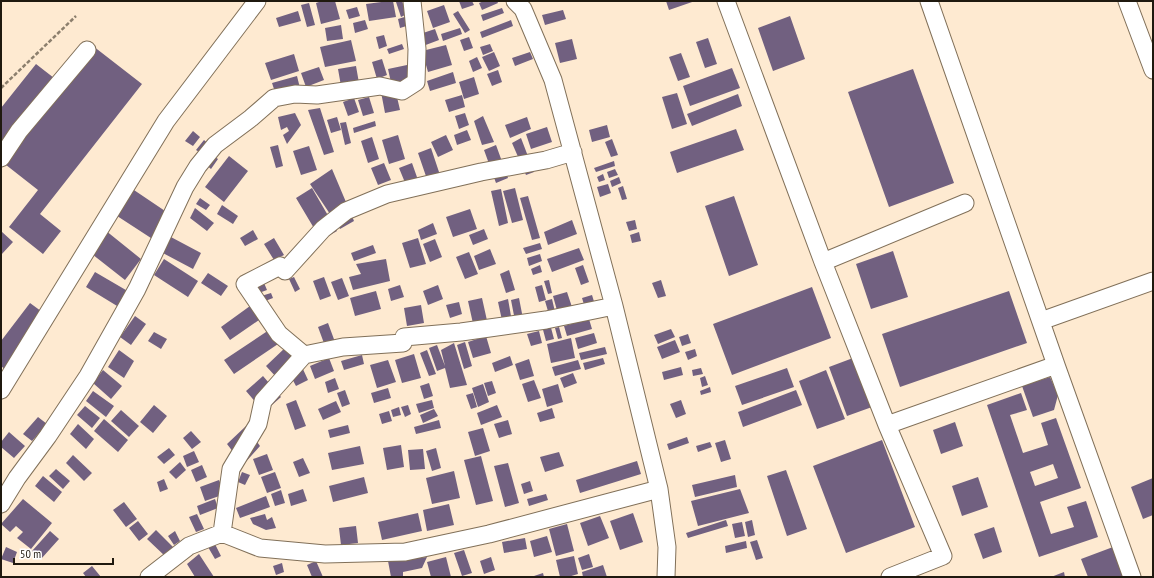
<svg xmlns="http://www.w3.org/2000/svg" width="1154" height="578" font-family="'PT Sans Narrow',sans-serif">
<rect width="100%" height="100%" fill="#feead1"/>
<!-- building -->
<path fill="#716080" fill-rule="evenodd" d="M322 1H335L340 19 321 24 316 3Z
M389 1H393L396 17 369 21 366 4Z
M400 1H402L407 14 401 17 396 2Z
M459 1H472L474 5 462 9Z
M484 1H497L498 3 482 10 479 3Z
M666 1H695L669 10Z
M309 3 315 25 307 27 301 5Z
M444 5 450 22 433 28 427 11Z
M357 7 360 16 349 19 346 10Z
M502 8 504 13 483 21 481 15Z
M563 10 566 19 545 25 542 15Z
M298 11 301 21 279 27 276 18Z
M458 11 470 30 465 33 453 14Z
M411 15 413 24 400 28 398 19Z
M790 16 805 59 773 71 758 28Z
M365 20 368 29 355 33 353 23Z
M511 20 513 26 482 38 480 32Z
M341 25 343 39 327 41 325 28Z
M460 28 462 34 443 41 441 34Z
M435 29 439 40 423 46 420 34Z
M384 35 387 46 379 49 376 37Z
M469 37 473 48 464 51 460 40Z
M708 38 717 64 705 68 696 42Z
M572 39 577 59 560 63 555 43Z
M351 40 356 61 325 67 320 47Z
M402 44 404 49 389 54 387 49Z
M490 44 493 51 483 55 480 47Z
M446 45 452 65 428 72 422 51Z
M93 46 142 84 40 214 61 231 43 254 9 227 38 190 1 161V108L36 64 63 85Z
M494 52 500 66 489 71 482 57Z
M530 52 533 59 515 66 512 58Z
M681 53 690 77 678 81 669 57Z
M294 54 299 71 271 80 265 63Z
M477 57 482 68 473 72 469 61Z
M382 59 387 75 377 79 372 62Z
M407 65 411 83 392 87 388 69Z
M356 66 359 83 341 86 338 69Z
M319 67 324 80 306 87 301 73Z
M732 68 740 88 690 106 683 86Z
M913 69 954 183 889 207 848 92Z
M498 70 502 82 492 86 487 74Z
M453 72 456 83 430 91 427 81Z
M297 76 300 88 276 95 272 83Z
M474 77 479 94 464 99 459 82Z
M381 92 397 97 400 110 385 113Z
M677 93 687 124 672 129 662 97Z
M738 94 742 106 692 126 687 114Z
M462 95 465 107 449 112 445 100Z
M369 97 374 113 363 116 358 100Z
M354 98 359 112 348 116 343 102Z
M320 108 334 152 324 155 308 110Z
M295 113 301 125 287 144 283 135 289 131 287 127 281 130 278 117Z
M465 113 469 125 459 129 455 116Z
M483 116 494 142 482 145 474 121Z
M337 117 341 130 331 133 327 120Z
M527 117 531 129 510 138 505 125Z
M375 121 376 126 354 133 353 128Z
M346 122 351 143 345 145 340 123Z
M607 125 610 137 592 142 589 130Z
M547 127 552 142 531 149 526 134Z
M736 129 744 150 677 173 670 152Z
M467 130 471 140 457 145 454 135Z
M193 131 200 137 193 146 185 141Z
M398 135 405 159 389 164 382 140Z
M446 135 453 150 438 157 431 142Z
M372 137 379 159 368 163 361 141Z
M521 138 534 172 526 175 512 143Z
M612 139 618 155 611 157 605 142Z
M204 140 211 146 204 155 196 150Z
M278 145 283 166 276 168 270 147Z
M496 145 508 178 496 183 484 150Z
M309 146 317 170 301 175 293 151Z
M431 148 441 178 428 182 418 153Z
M211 154 218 159 211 169 204 163Z
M229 156 248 171 224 202 205 187Z
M614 161 615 166 596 172 594 168Z
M384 163 391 180 378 185 371 168Z
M412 163 418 180 406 185 399 168Z
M332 169 354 221 340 229 310 184Z
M615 169 618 175 609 178 607 172Z
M603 174 605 180 599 182 597 177Z
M619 177 621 183 612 187 610 181Z
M608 184 611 193 600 197 597 187Z
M128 186 171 215 154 240 111 212Z
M623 186 627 199 622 200 618 188Z
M312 188 337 231 321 240 296 198Z
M515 188 523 220 512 223 503 191Z
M501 189 508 223 499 226 491 191Z
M528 196 540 238 532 240 520 198Z
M734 196 758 265 729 276 705 206Z
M200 198 210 205 206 210 196 204Z
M222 205 238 216 233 224 217 214Z
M195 208 214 223 207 231 190 218Z
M470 209 477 229 453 237 446 217Z
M572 220 577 234 548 245 544 232Z
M635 220 637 229 629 231 626 222Z
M433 223 437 234 421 240 418 230Z
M100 226 141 259 125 280 83 247Z
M484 229 488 239 473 245 469 235Z
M253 230 258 239 245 246 240 238Z
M1 231 13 242 1 255Z
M639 232 641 241 632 243 630 235Z
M169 236 201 253 193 269 161 252Z
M274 238 284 255 274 260 264 244Z
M418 238 426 264 410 268 402 243Z
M435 239 442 257 430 262 423 244Z
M540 243 542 249 526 254 523 248Z
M373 245 376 253 354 261 351 253Z
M579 248 584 260 552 272 547 259Z
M490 249 496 264 479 270 474 256Z
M893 251 908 297 871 309 856 264Z
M469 252 478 274 465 279 456 257Z
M540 254 542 261 529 266 527 258Z
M164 259 198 281 188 297 154 275Z
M386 259 390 281 353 290 349 277 361 274 356 264Z
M540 265 542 272 533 275 531 269Z
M583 265 589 282 581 285 575 268Z
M509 270 515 290 506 293 500 274Z
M95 272 131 293 122 309 86 287Z
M208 273 228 286 221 296 201 283Z
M294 277 300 289 295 292 289 279Z
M324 277 331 296 320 300 313 281Z
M262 278 267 290 253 295 249 283Z
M342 278 349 296 338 300 331 282Z
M549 280 552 293 548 294 544 281Z
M661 280 666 296 658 298 652 283Z
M400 285 404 297 391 301 388 289Z
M438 285 443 299 428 305 423 291Z
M542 285 546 300 539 302 535 287Z
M812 287 831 338 732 375 713 324Z
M376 291 381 309 355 316 350 298Z
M1009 291 1027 343 900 387 882 334Z
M567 292 573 310 558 314 553 296Z
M271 293 273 298 260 303 258 297Z
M592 295 596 308 586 311 582 298Z
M482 298 490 334 476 337 468 301Z
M519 298 525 329 517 331 511 300Z
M508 299 514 333 505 334 498 302Z
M552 299 556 316 550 318 545 301Z
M459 302 462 314 450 318 446 305Z
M30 303 49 317 7 371 1 366V341Z
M421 305 424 323 407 326 404 308Z
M250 306 259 320 230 340 221 327Z
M135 316 146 324 131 345 120 337Z
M589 319 592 329 567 336 564 326Z
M328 323 335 342 325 346 318 327Z
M550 324 554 339 546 341 542 326Z
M559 327 562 338 558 339 555 328Z
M671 329 675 337 658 344 654 335Z
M269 330 278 344 234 374 224 360Z
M539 331 542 343 531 346 527 334Z
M154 332 167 339 161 349 148 341Z
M594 333 597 343 578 349 575 338Z
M688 334 691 343 682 346 679 337Z
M486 336 491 353 473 358 468 342Z
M571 338 575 358 551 363 547 344Z
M675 340 680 352 662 359 657 347Z
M465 342 472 366 464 369 457 345Z
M454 343 467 385 450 388 445 368 437 371 429 348 437 345 445 366 441 350Z
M287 346 298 358 277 378 266 366Z
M605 347 607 354 581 360 579 353Z
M695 349 697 356 688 360 685 352Z
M119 350 134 361 124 378 108 367Z
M427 350 436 374 429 376 420 353Z
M414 354 421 378 402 383 395 360Z
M362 355 364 364 344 370 341 361Z
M510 356 513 365 495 372 492 363Z
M329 358 334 371 315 379 310 366Z
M603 358 605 364 585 370 583 363Z
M853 358 872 407 847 416 829 367Z
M529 359 534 376 520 380 515 364Z
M388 360 396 382 377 388 370 365Z
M578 360 581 369 555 376 552 367Z
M302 367 308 380 296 386 289 373Z
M681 367 683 375 664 380 662 372Z
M701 368 703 374 693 376 692 370Z
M787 368 794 387 742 405 735 386Z
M103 370 122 386 111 399 93 383Z
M826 370 845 419 817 429 799 381Z
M573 373 577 383 564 388 560 378Z
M263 376 281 397 264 412 246 391Z
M705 376 708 385 702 387 700 378Z
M1050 377 1058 395 1054 410 1033 417 1022 386Z
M335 378 339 389 328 393 325 382Z
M534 380 541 398 528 402 522 384Z
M492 381 496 393 488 396 484 383Z
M429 383 433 396 424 399 420 386Z
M483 384 489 402 478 407 472 388Z
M558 384 563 402 547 407 542 389Z
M710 387 711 392 701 395 700 391Z
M388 388 391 398 374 403 371 393Z
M345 390 350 404 342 407 337 393Z
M796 390 802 405 743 427 738 412Z
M93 391 114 406 106 417 86 401Z
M473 393 477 407 471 409 466 395Z
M1021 393 1027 410 1010 415 1023 453 1048 445 1041 423 1056 418 1081 488 1040 502 1051 534 1074 527 1067 507 1086 501 1098 537 1039 557 987 405ZM1053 464 1058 478 1035 486 1030 472Z
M296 400 306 426 295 430 286 404Z
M432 400 434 408 419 413 416 404Z
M681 400 686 414 676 418 670 404Z
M336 401 341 412 323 420 318 409Z
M154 405 167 416 153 433 140 422Z
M408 405 411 414 405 417 401 407Z
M497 405 502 417 481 425 477 413Z
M85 406 100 418 92 428 77 415Z
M399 407 401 415 393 417 391 410Z
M552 408 555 418 540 422 537 413Z
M434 409 438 416 423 423 420 415Z
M121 410 139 426 129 437 111 421Z
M389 411 392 421 382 424 379 414Z
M38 417 47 424 32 441 23 434Z
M104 419 128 440 118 452 94 431Z
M439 420 441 428 416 434 414 427Z
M508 420 512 434 499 438 494 424Z
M955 422 963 446 941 454 933 430Z
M78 424 94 439 86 449 70 434Z
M348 425 350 433 330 438 328 430Z
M246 426 260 446 243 465 227 444Z
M483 428 490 451 475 456 468 432Z
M191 431 201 442 192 449 183 438Z
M9 432 25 446 14 458 1 447V442Z
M687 437 689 443 669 450 667 444Z
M725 440 731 459 721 462 715 443Z
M882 440 915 527 846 553 813 466Z
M710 442 712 447 698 452 696 446Z
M401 445 404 467 387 470 383 448Z
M360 446 364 464 332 470 328 453Z
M169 448 175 455 164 464 157 457Z
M436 448 441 468 432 471 426 451Z
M423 449 425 469 410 470 408 450Z
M194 451 199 462 187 467 183 456Z
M559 452 564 466 545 472 540 457Z
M267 454 273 470 259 475 253 459Z
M73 455 92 473 84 481 66 463Z
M481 456 493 501 476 505 464 460Z
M303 458 310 473 299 477 293 462Z
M637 461 641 474 580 493 576 480Z
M180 462 186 470 176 479 169 472Z
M508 463 519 503 505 507 494 466Z
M202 465 207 477 196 482 191 470Z
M56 469 70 481 63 489 49 476Z
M786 470 807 529 787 536 767 476Z
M454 471 460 498 432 504 426 478Z
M242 472 250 475 245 485 238 482Z
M275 472 281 488 267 493 261 477Z
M735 475 737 487 695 497 692 485Z
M43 476 62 492 54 502 35 486Z
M364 477 368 493 333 502 329 486Z
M978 477 988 507 962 516 952 486Z
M1153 478V515L1143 519 1131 487Z
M164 479 168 489 160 492 157 482Z
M219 480 225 494 205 501 200 487Z
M530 481 533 491 524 494 521 484Z
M303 489 307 501 291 506 288 494Z
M740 489 749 513 698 526 691 501Z
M281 490 285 503 275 506 271 494Z
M546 494 548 500 529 506 527 499Z
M266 496 270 507 240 518 236 508Z
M23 499 52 523 31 549 17 538 23 532 16 526 10 532 1 524Z
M215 499 218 508 200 515 197 506Z
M124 502 137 519 126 527 113 510Z
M449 504 454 525 427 531 423 510Z
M418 513 422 531 382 540 378 522Z
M633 513 643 542 620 550 610 521Z
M197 514 204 529 196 532 189 517Z
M265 514 267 520 272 517 276 528 266 530 253 524 250 518Z
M600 516 609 538 588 546 580 523Z
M726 520 728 526 688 538 686 533Z
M752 520 755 535 748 537 745 522Z
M138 521 148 534 139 541 129 528Z
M742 522 745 536 735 538 732 524Z
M567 524 574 551 556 556 549 529Z
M356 526 358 543 341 545 339 528Z
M994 527 1002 552 983 559 974 534Z
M156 530 174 548 166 557 147 539Z
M50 531 59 539 41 559 32 551Z
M175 531 180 541 174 545 168 536Z
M547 536 552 552 534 557 530 541Z
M525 538 527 549 504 553 502 542Z
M757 540 763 558 756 560 750 542Z
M746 541 747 548 726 553 725 546Z
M215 544 221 556 215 559 208 547Z
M6 547 17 552 13 563 1 559Z
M1113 547 1125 577H1088L1081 559Z
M464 550 472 573 462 576 454 553Z
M199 554 214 577H195L187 564Z
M589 554 593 567 582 570 578 558Z
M574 556 578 574 568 577H560L556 560Z
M427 557 422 568 403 572V577H391L388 561Z
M446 557 451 577H431L427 562Z
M491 557 495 570 484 574 480 561Z
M316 561 323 577H312L307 565Z
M282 563 284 572 276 575 273 566Z
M603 565 607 577H583L582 572Z
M92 566 101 577H86L83 573Z
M1064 572 1065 577H1051Z
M543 573 544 577H531Z"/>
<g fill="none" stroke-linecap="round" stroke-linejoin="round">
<defs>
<path id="minor" d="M515 1 523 9 553 80 614 306 659 489 667 547 666 577
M726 1 823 262 887 425 943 556 890 577
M929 1 1056 365
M1127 1 1153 70
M1 158 19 131 87 50
M823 262 965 203
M1041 321 1153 281
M304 355 343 347 403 343 404 337 461 332 546 320 614 306
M1 390 166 121 257 1
M887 425 1056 365 1132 577
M1 504 17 478 48 436 88 376 137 289 185 187 198 166 215 145 251 118 274 98 295 94 317 95 380 86 402 91 416 82 417 49 412 1
M222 533 231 469 258 424 263 401 304 355 279 334 245 284 280 266 285 271 323 229 346 211 387 194 481 172 546 160 573 152
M149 577 189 546 222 533 260 548 325 554 405 552 489 534 659 489"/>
</defs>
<!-- minor casing -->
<use href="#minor" stroke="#817059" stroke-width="19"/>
<!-- path -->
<path stroke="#8c7f6d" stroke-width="2.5" stroke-dasharray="4 2" stroke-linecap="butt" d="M1 88 76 16"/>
<!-- minor -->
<use href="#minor" stroke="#fff" stroke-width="17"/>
</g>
<!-- border -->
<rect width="1154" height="578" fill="none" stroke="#1f190f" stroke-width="4"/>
<!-- scale -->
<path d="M14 558v6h99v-6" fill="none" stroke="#1f190f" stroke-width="2"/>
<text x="20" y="558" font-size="12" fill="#1f190f" stroke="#ffffff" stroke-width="3" paint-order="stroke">50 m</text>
</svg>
